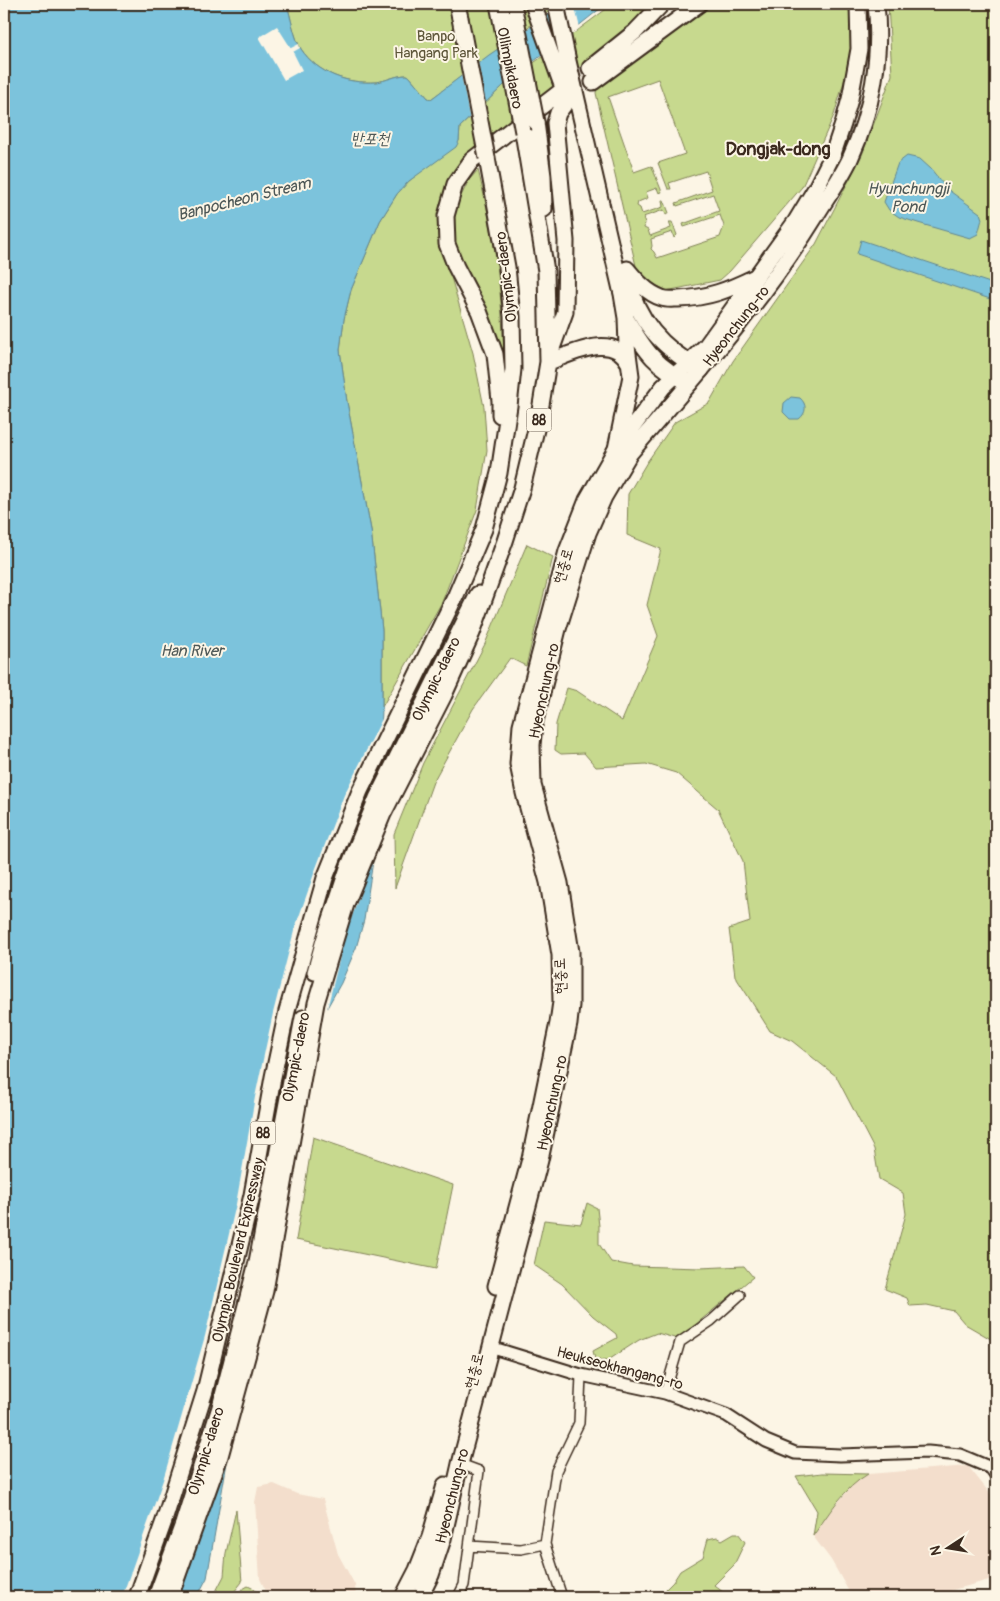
<svg xmlns="http://www.w3.org/2000/svg" width="1000" height="1601" font-family="Pangolin,'Poor Story',sans-serif">
<rect width="100%" height="100%" fill="#fcf5e5"/>
<filter id="ink" filterUnits="userSpaceOnUse"><feTurbulence type="fractalNoise" baseFrequency=".02" numOctaves="2"/><feDisplacementMap in="SourceGraphic" scale="10" xChannelSelector="R" yChannelSelector="G"/><feConvolveMatrix kernelMatrix="1 2 1 2 8 2 1 2 1" color-interpolation-filters="sRGB"/></filter>
<g filter="url(#ink)">
<!-- built -->
<path fill="#f3decc" d="M968 1466 996 1501V1578L928 1597H852L831 1560 813 1536 827 1515 856 1481 868 1474Z
M274 1484 297 1494 323 1499 338 1554 355 1585 356 1597H269L260 1579 255 1502 258 1487Z"/>
<!-- green -->
<path fill="#c7d98e" stroke="#818256" fill-rule="evenodd" d="M287 4H559L431 99 428 98 409 76 407 75C396 75 386 81 376 82 347 84 318 74 301 49 295 40 290 15 287 4Z
M613 4H655L634 26 474 152 457 172 444 195 441 229 444 253 473 353 484 407 487 450 477 510 442 602 382 707V630L371 530 347 402 340 350 344 319 351 290 380 221 397 194 409 181 459 141 460 127 504 85Z
M709 4H854V48L834 115 802 187 730 271 720 280 666 291 644 278 636 266 596 93 597 87 698 10ZM658 79 685 154 658 163 668 189H671L669 183 706 171 712 190 676 203 677 206 713 194 719 211 683 224 684 227 720 215 724 226 720 237 657 258 654 252 651 249 652 246 651 239 672 232 674 238 677 235 672 222H669L671 228 650 236 648 230 644 228 645 223 643 217 664 210 666 215 669 213 664 200H662L663 207 642 214 640 208 637 206 638 202 648 198 646 192 657 188 659 193 662 192 652 167 651 166 634 172 608 97Z
M888 4H996V1342L965 1324 954 1311 927 1305 910 1306 907 1298 885 1289 906 1214 903 1193 879 1179 874 1149 836 1076 792 1041 770 1031 746 993 735 976 729 929 750 922 743 861 718 809 676 773 646 764 596 767 584 753 561 754 555 750 556 724 567 688 577 691 622 721 658 636 647 605 661 549 627 535 628 494 647 462 675 422 709 403 733 361 816 244 862 155 892 75Z
M478 170C484 195 490 220 494 246 501 289 504 333 504 376L454 243 455 208 469 180Z
M527 544 553 557 526 666 510 658 473 709 433 782 395 888 394 834 423 763 485 644Z
M313 1137 453 1185 436 1269 296 1240Z
M587 1203 597 1208 599 1226V1244L611 1262 633 1266 700 1268 744 1266 753 1277 678 1339 657 1333 639 1340 607 1361 595 1359 593 1351 617 1338 616 1334 593 1316 562 1284 534 1265 544 1220 581 1224Z
M822 1473 868 1474C844 1488 829 1513 813 1536L817 1511 796 1476Z
M236 1510 242 1582 230 1597H213L224 1576 226 1553Z
M734 1533H738L745 1542 734 1565 714 1585 729 1597H658L673 1582 680 1571 703 1557 708 1539 717 1537 722 1540Z
M248 1586 254 1589 259 1597H234L241 1590Z"/>
<!-- water -->
<path fill="#7cc3dc" stroke="#628690" d="M4 4H287C290 15 295 40 301 49 318 74 347 84 376 82 386 81 396 75 407 75L409 76 428 98 431 99 489 55 564 4H606L504 85 460 127 459 141 456 147 409 181 397 194 380 221 351 290 344 319 340 350 347 402 371 530 382 630V707L380 784 373 861 364 920 356 948 341 983 319 1022 267 1232 207 1578 197 1597H4Z
M907 156 920 159 931 169 947 189 980 213 982 219 978 234 970 238 918 223 899 217 889 210 884 202 898 163Z
M861 240 996 285V301L857 254Z
M791 397 800 398C807 404 807 413 799 419H790L783 412 784 403Z"/>
<!-- pier -->
<path fill="#fcf5e5" d="M559 4H574L580 28 559 45Z
M277 26 291 48 299 44 300 48 293 52 302 70 284 80 259 37Z
M478 61 486 105 470 121 461 74Z
M385 713 383 784 376 851 346 933 325 1017 309 1048 176 1597H122L163 1480 205 1336 236 1204 255 1097 273 1013 294 931 316 868 344 795Z"/>
<g fill="none" stroke-linecap="round" stroke-linejoin="round">
<!-- trunk-tunnel -->
<path stroke="#d5ccbd" stroke-width="15" stroke-dasharray="15 8" stroke-linecap="butt" d="M563 89 590 68"/>
<defs>
<path id="minor" d="M665 1393 680 1342 711 1321 740 1295
M469 1546 521 1549 545 1544
M458 1597 464 1585 479 1471 460 1464
M562 1597 545 1544 556 1471 579 1423 581 1375"/>
<path id="tertiary" d="M490 1347 581 1375 665 1393 726 1415 766 1441 795 1453 840 1455 928 1452 960 1455 991 1468 996 1475"/>
<path id="primary" d="M496 1286 530 1159 558 1023 561 1002 560 955 548 882 524 793 518 764 521 725 567 551 587 500 616 449 663 387 706 346 796 221 816 188 833 154 843 124 850 99 859 49 858 4
M403 1597 417 1570 430 1537 445 1485
M420 1597 431 1575 443 1539 460 1464 540 1160 569 1024 571 1005V952L560 883 533 785 532 745 534 725 558 629 588 533 604 497 630 453C696 376 764 300 817 214 828 196 841 178 850 159 872 111 882 56 876 4"/>
<path id="trunk" d="M457 4 460 18
M533 4 567 99
M556 4 568 61 622 294 626 318 627 346 631 376 616 449
M590 68 635 32 662 4
M593 82 699 4
M536 122 543 176 544 209
M627 269C637 281 647 293 662 298 667 300 673 299 678 299 709 298 728 290 755 277
M627 277C638 322 661 347 701 370
M627 320C645 351 657 368 690 383
M551 351 565 312 566 241 555 123 558 113 564 105
M548 362C572 354 613 331 629 363
M500 415V401L495 354 479 311 456 267 447 244 446 216 455 184 472 160 560 92
M315 972 324 940 348 868 377 798 478 594
M137 1597 164 1521 205 1391 252 1195 273 1077 287 1011 325 878 360 791 456 595 484 529 499 473 509 406 513 369 512 317 507 267 487 158
M156 1597 183 1524 220 1407 257 1262 303 1018
M170 1597 220 1456 265 1291 316 1003 346 904 383 814 444 695 472 633 505 541 522 488 539 417 548 362 546 271 523 132"/>
</defs>
<!-- minor casing -->
<use href="#minor" stroke="#3b2a1e" stroke-width="12"/>
<!-- tertiary casing -->
<use href="#tertiary" stroke="#3b2a1e" stroke-width="15"/>
<!-- primary casing -->
<use href="#primary" stroke="#3b2a1e" stroke-width="19"/>
<!-- trunk casing -->
<use href="#trunk" stroke="#3b2a1e" stroke-width="19"/>
<!-- minor -->
<use href="#minor" stroke="#fcf5e5" stroke-width="9"/>
<!-- tertiary -->
<use href="#tertiary" stroke="#fcf5e5" stroke-width="11"/>
<!-- primary -->
<use href="#primary" stroke="#fcf5e5" stroke-width="15"/>
<!-- trunk -->
<use href="#trunk" stroke="#fcf5e5" stroke-width="15"/>
<defs>
<path id="trunk-bridge" d="M498 4 523 132
M513 4 536 122
M460 18 487 158"/>
</defs>
<!-- trunk-bridge casing -->
<use href="#trunk-bridge" stroke="#3b2a1e" stroke-width="19" stroke-linecap="butt"/>
<!-- trunk-bridge -->
<use href="#trunk-bridge" stroke="#fcf5e5" stroke-width="15"/>
</g>
</g>
<g text-anchor="middle" stroke-width="4" stroke-linejoin="round" paint-order="stroke">
<!-- shield labels -->
<g fill="#fcf5e5" stroke="#75675a" stroke-width="1">
<rect x="526.5" y="408.5" width="25" height="23" rx="4"/>
<rect x="250.5" y="1121.5" width="25" height="23" rx="4"/>
</g>
<g font-size="14" font-weight="bold" fill="#3b2a1e">
<text x="539" y="425">88</text>
<text x="263" y="1138">88</text>
</g>
<!-- park labels -->
<g font-size="15" fill="#5e563a" stroke="#fcf5e5">
<text x="436" y="41">Banpo<tspan x="436" dy="17">Hangang Park</tspan></text>
</g>
<!-- street labels -->
<g font-size="15" fill="#3b2a1e" stroke="#fcf5e5">
<text transform="translate(510 68) rotate(79)" y="5">Ollimpikdaero</text>
<text transform="translate(506 277) rotate(-97)" y="5">Olympic-daero</text>
<text transform="translate(736 326) rotate(-52)" y="5">Hyeonchung-ro</text>
<text transform="translate(563 566) rotate(-74)" y="5">현충로</text>
<text transform="translate(436 679) rotate(-64)" y="5">Olympic-daero</text>
<text transform="translate(544 691) rotate(-78)" y="5">Hyeonchung-ro</text>
<text transform="translate(560 976) rotate(-92)" y="5">현충로</text>
<text transform="translate(296 1057) rotate(-79)" y="5">Olympic-daero</text>
<text transform="translate(552 1103) rotate(-78)" y="5">Hyeonchung-ro</text>
<text transform="translate(238 1250) rotate(-77)" y="5">Olympic Boulevard Expressway</text>
<text transform="translate(620 1368) rotate(15)" y="5">Heukseokhangang-ro</text>
<text transform="translate(474 1371) rotate(-76)" y="5">현충로</text>
<text transform="translate(206 1451) rotate(-73)" y="5">Olympic-daero</text>
<text transform="translate(452 1496) rotate(-76)" y="5">Hyeonchung-ro</text>
</g>
<!-- water labels -->
<g font-size="16" font-style="italic" fill="#4e5857" stroke="#fcf5e5">
<text x="370" y="144">반포천</text>
<text x="908" y="194">Hyunchungji<tspan x="908" dy="18">Pond</tspan></text>
<text transform="translate(244 198) rotate(-14)" y="6">Banpocheon Stream</text>
<text x="192" y="656">Han River</text>
</g>
<!-- quarter labels -->
<g font-size="18" font-weight="bold" fill="#3b2a1e" stroke="#fcf5e5">
<text x="778" y="155">Dongjak-dong</text>
</g>
</g>
<!-- margin -->
<rect width="1000" height="1601" fill="none" stroke="#fcf5e5" stroke-width="20"/>
<rect x="10" y="10" width="980" height="1581" fill="none" stroke="#3b2a1e" stroke-width="2" filter="url(#ink)"/>
<!-- north arrow -->
<g transform="translate(948 1548) rotate(258)" stroke="#fcf5e5" stroke-width="4" paint-order="stroke">
<path d="M0-4L9 19L0 12L-9 19Z" fill="#3b2a1e"/>
<text y="-8" font-size="14" font-weight="bold" text-anchor="middle" fill="#3b2a1e">N</text>
</g>
</svg>
